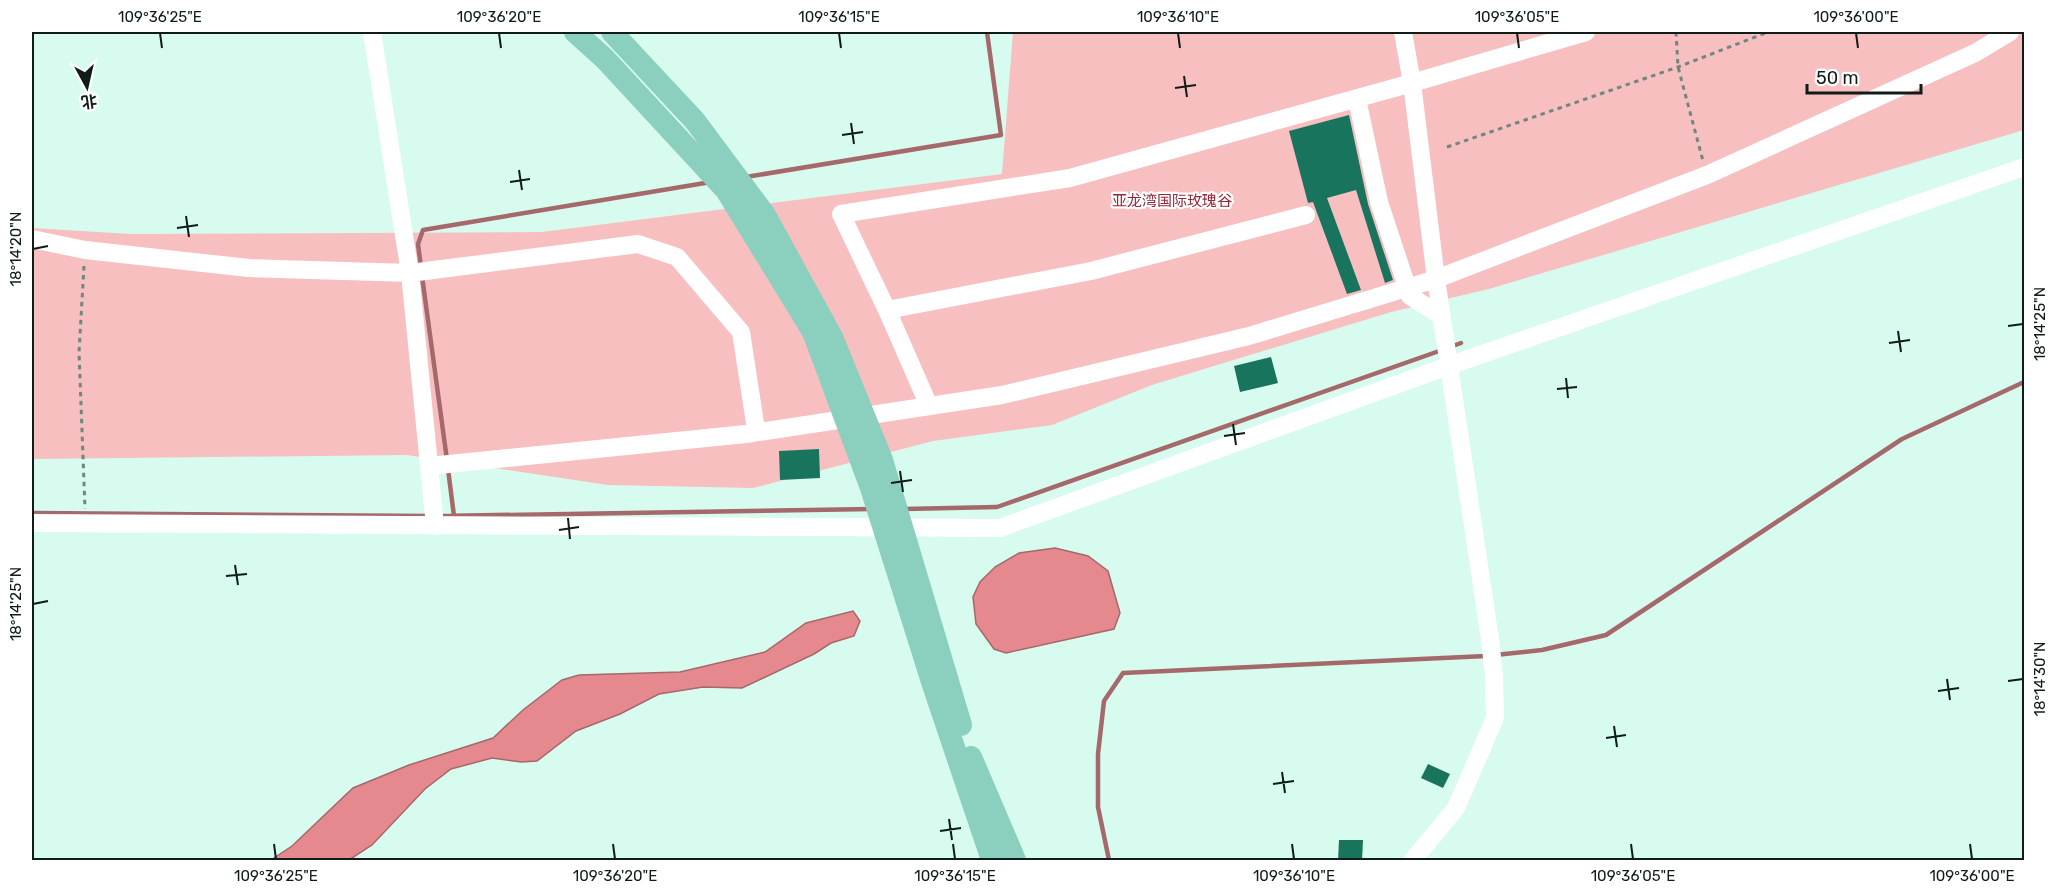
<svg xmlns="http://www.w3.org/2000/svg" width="2056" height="892" font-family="Rubik,'Noto Sans SC',sans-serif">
<rect width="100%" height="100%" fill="#d7fbee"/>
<!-- green -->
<path fill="#f8bfc1" d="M1013 32H2024V130L1489 289 1391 312 1152 385 1052 425 933 441 753 488 608 485 407 455 32 459V228L131 234 542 232 1002 174Z"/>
<!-- water -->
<path fill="#e5898e" stroke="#a5686b" stroke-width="1.5" d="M1055 548 1088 556 1108 571 1120 613 1114 629 1006 653 994 649 976 624 973 597 980 582 995 567 1019 553Z
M853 611 860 621 854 636 831 643 814 654 742 688 703 687 659 694 620 714 576 731 537 761 521 762 492 758 451 769 425 789 372 845 349 860H271L292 846 353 788 409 765 493 738 523 710 562 680 579 675 680 672 765 652 806 623Z"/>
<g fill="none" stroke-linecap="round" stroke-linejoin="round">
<!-- stream -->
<path stroke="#a5686b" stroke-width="4.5" d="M746 177 1001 135 987 32
M421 267 418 244 423 230 711 182
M422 276 447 460
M1450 347 1461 343
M448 469 454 516
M904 509 997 507 1442 350
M32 513 431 516
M439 516 872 509
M1495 655 1542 650 1606 635 1902 439 2024 382
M1109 860 1098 807V754L1104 701 1123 673 1486 656"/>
</g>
<!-- building -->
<path fill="#19745e" d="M1349 115 1368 204 1393 280 1385 283 1356 190 1327 198 1361 290 1347 294 1313 202 1308 203 1289 131Z
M1271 357 1278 383 1240 392 1234 366Z
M819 449 820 478 780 480 779 451Z
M1428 764 1450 774 1443 788 1421 778Z
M1339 840H1363L1362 861H1338Z"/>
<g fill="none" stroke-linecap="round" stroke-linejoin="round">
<!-- path -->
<path stroke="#6f877f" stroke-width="3" stroke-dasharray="4.5 4.5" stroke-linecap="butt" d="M1676 32 1678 67 1703 161
M1447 147 1678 67 1768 32
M84 266 79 352 85 509"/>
<!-- minor -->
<path stroke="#fff" stroke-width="18" d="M372 32 410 273 435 526
M1403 32 1412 83 1436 279 1490 639 1494 676 1495 718 1456 808 1413 860
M1357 99 1379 202 1410 296 1441 316
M1306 215 1091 271 887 310 841 214 1070 178 1412 83 1586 32
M32 239 85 250 249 268 410 273 638 244 677 257 741 332 755 423
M887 310 929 406
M429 466 746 434 1002 395 1249 336 1436 279 1707 175 1975 53 2010 32
M32 523 1000 528 1448 366 2024 167"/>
<!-- major -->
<path stroke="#8bd0be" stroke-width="22" d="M575 32 605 59 726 190 813 332 871 488 933 685 992 860
M612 32 695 121 765 215 832 337 882 460 961 725
M971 757 1015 860"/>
</g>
<!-- ticks -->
<path fill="none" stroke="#0f1c18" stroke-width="2" d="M160 33 162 48M499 33 501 48M839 33 841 48M1178 33 1180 48M1517 33 1519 48M1856 33 1858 48M1184 76 1187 97M1175 88 1196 85M851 123 854 144M842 135 863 132M519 170 522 190M510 182 530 179M186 216 189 237M177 228 198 225M33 249 48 246M2008 326 2023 324M1898 331 1901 352M1889 343 1910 340M1566 378 1568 398M1557 389 1577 387M1233 424 1236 445M1224 436 1245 433M900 471 903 492M891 483 912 480M568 518 570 539M559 530 579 527M235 565 238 585M226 576 247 574M33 604 48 601M1947 679 1950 700M2008 681 2023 679M1938 691 1959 688M1614 726 1617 747M1606 738 1626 735M1282 772 1285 793M1273 784 1294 781M949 819 952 840M940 831 961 828M274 844 276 859M613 844 615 859M953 844 955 859M1292 844 1294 859M1631 844 1633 859M1970 844 1972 859"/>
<g text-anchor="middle" stroke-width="4.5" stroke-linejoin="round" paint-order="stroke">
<!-- park labels -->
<g font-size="15" fill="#932838" stroke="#fff">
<text x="1172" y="206">亚龙湾国际玫瑰谷</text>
</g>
</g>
<!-- border -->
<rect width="2056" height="892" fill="none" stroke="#ffffff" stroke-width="66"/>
<!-- north arrow -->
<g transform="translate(87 87) rotate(172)" stroke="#ffffff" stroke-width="4.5" paint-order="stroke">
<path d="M0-4.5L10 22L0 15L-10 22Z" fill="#0f1c18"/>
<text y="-9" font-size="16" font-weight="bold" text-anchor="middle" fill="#0f1c18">北</text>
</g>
<!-- scale -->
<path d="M1807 84v9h114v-9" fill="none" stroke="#0f1c18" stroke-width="3"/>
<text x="1816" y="84" font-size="18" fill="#0f1c18" stroke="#ffffff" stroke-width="4.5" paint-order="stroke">50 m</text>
<rect x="33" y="33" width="1990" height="826" fill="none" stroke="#0f1c18" stroke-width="2"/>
<g font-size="15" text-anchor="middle" fill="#0f1c18">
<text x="160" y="22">109°36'25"E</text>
<text x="499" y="22">109°36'20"E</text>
<text x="839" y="22">109°36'15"E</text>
<text x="1178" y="22">109°36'10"E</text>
<text x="1517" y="22">109°36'05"E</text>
<text x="1856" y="22">109°36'00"E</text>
<text transform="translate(16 249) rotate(-90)" y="5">18°14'20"N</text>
<text transform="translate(2040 324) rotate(-90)" y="5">18°14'25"N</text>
<text transform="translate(16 604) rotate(-90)" y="5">18°14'25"N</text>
<text transform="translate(2040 679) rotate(-90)" y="5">18°14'30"N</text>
<text x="276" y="881">109°36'25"E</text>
<text x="615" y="881">109°36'20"E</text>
<text x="955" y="881">109°36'15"E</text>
<text x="1294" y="881">109°36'10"E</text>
<text x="1633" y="881">109°36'05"E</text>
<text x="1972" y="881">109°36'00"E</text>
</g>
</svg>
